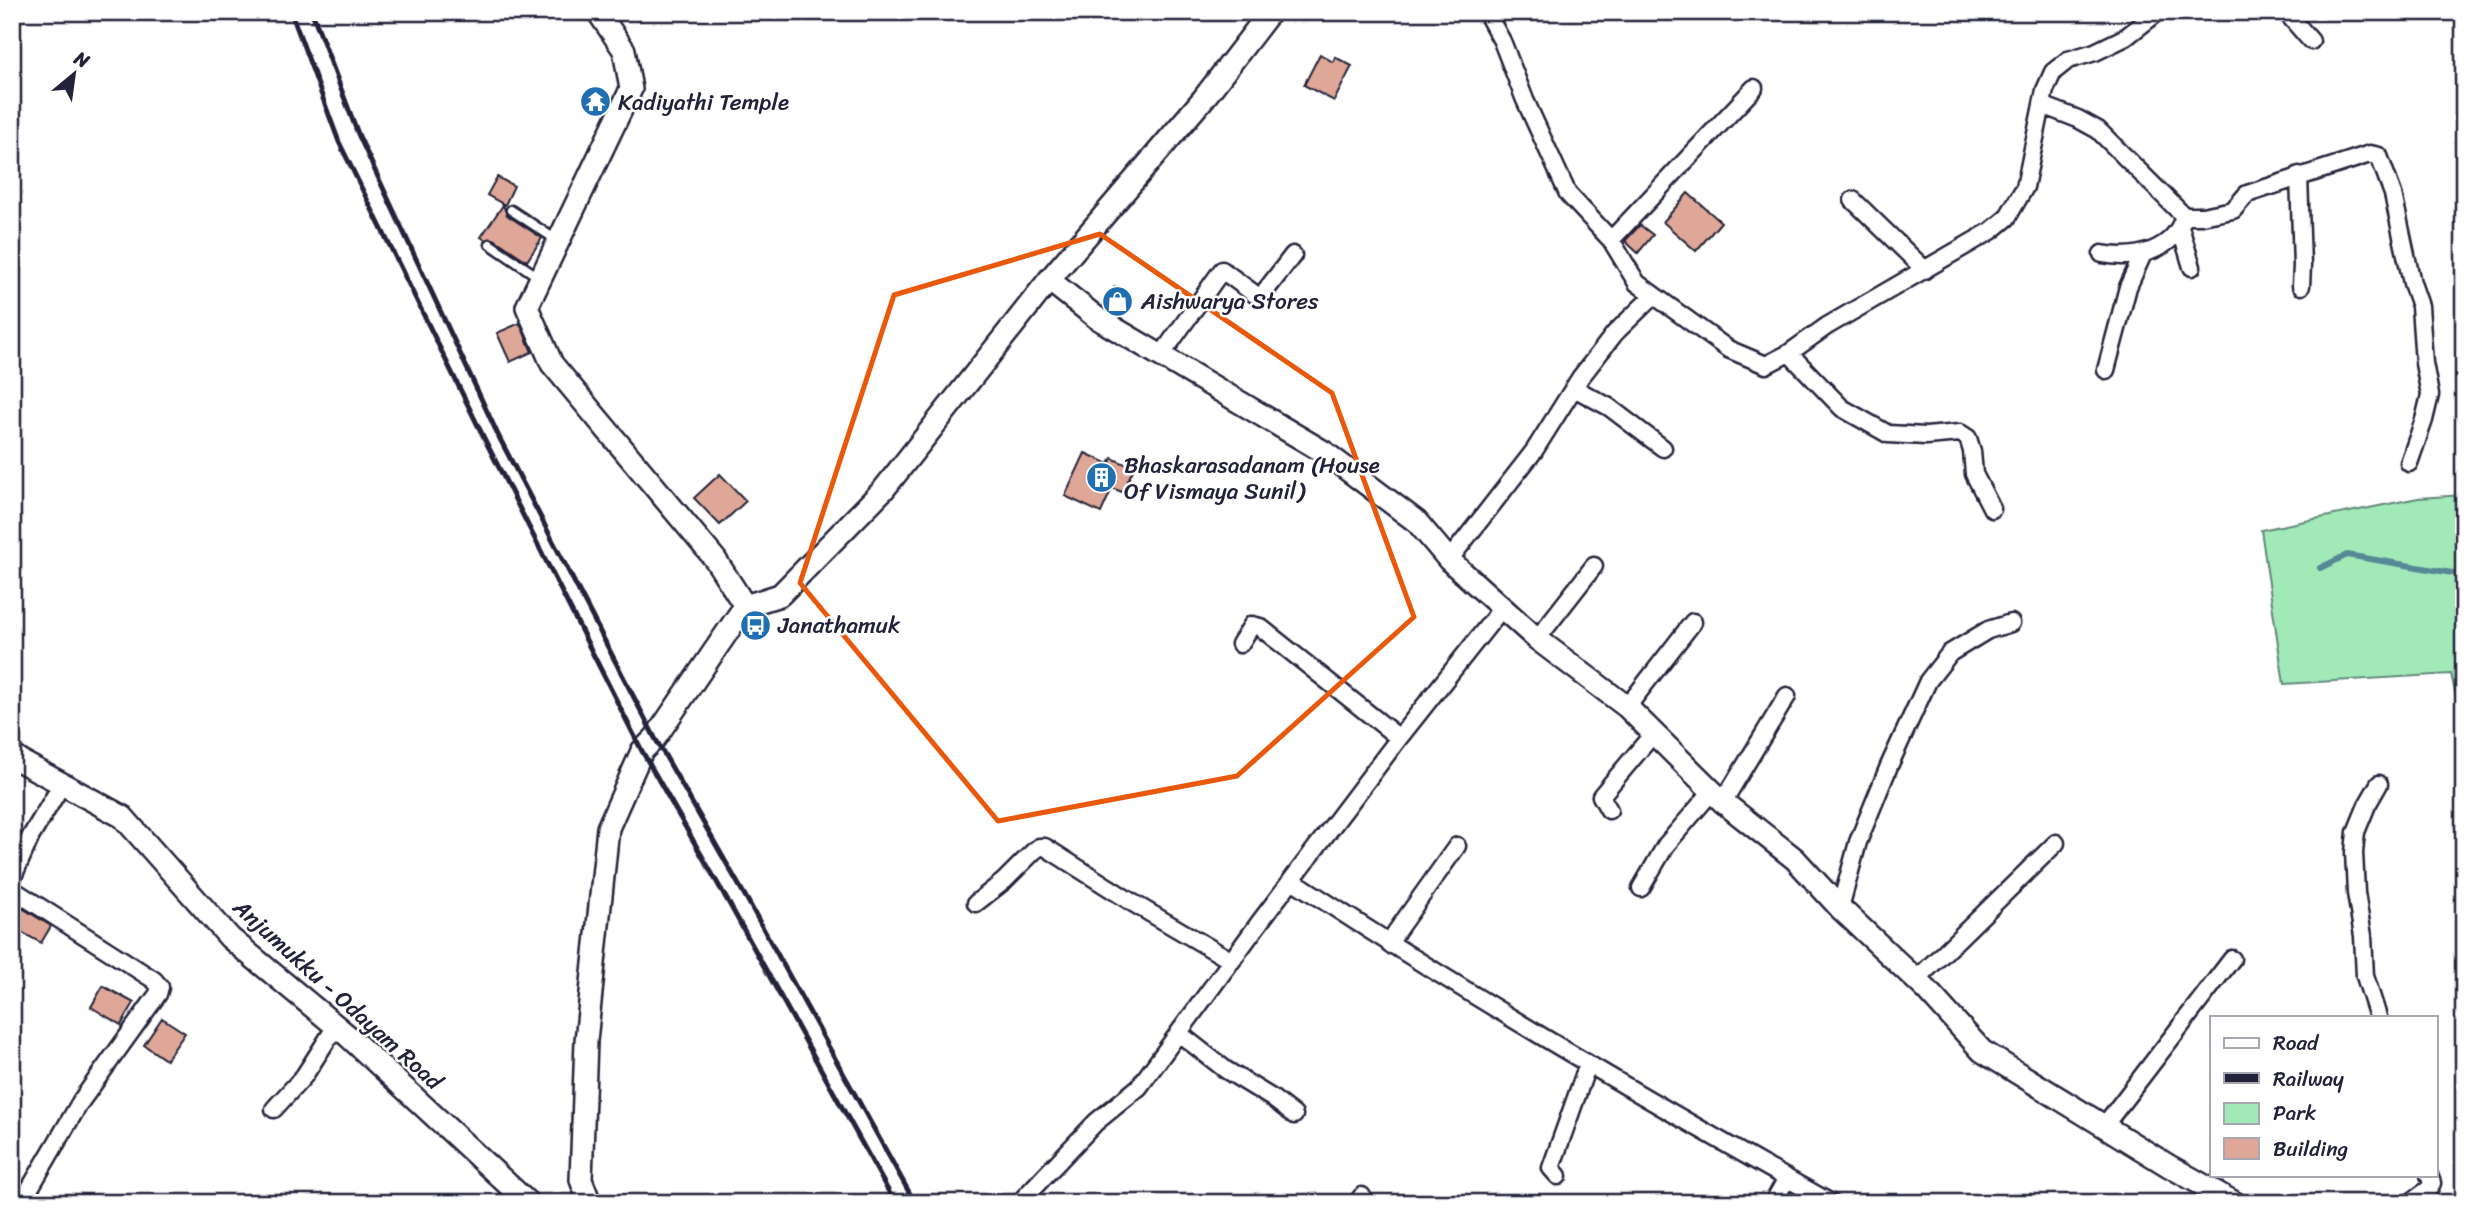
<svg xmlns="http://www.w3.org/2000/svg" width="2476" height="1215" font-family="Sriracha,sans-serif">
<rect width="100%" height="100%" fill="#fff"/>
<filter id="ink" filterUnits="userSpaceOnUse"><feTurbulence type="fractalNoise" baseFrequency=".0143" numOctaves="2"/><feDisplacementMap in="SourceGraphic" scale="14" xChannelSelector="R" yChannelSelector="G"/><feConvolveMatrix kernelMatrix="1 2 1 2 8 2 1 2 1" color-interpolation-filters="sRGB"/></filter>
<g filter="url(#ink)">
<!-- green -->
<path fill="#a1eab8" stroke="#62867a" stroke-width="2" d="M2464 495V732L2451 674 2284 684 2261 530 2418 498Z"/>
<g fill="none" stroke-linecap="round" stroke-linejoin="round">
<!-- stream -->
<path stroke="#578896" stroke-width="6" d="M2320 568 2347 555 2464 575"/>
</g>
<!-- building -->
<path fill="#dfa797" stroke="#22223b" stroke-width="2" d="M1320 54 1333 62 1335 57 1352 66 1334 101 1304 85Z
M497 177 514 186 505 205 487 195Z
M1688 193 1721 222 1696 251 1663 222Z
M503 205 507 215 542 238 527 261 494 239 485 240 481 237Z
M1640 225 1653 235 1638 253 1625 241Z
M1115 287 1132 298 1121 315 1104 304Z
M520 323 532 352 510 362 497 333Z
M1085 453 1109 464 1112 458 1134 468 1122 492 1112 488 1101 513 1065 496Z
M720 474 746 501 720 525 694 498Z
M19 906 51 926 41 943 12 927V918Z
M103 986 134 1003 121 1025 91 1007Z
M162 1018 185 1033 166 1060 144 1045Z"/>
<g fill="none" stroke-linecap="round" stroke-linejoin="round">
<defs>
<path id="lane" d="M511 210 558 241
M490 244 540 278"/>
<path id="street" d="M1486 12 1502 41 1525 100 1568 194 1611 240 1637 283 1728 349 1766 365 1789 353 1842 408 1888 434 1926 436 1960 433 1968 438 1972 451 1974 474 1992 509
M2286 12 2311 41
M2042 105 2078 119 2098 130 2184 216H2202L2233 210 2247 194 2370 154 2379 156 2393 194 2412 283 2420 306 2424 363 2430 395 2424 420 2409 463
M2299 175 2302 266 2301 286
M1853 200 1925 270
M2180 227 2192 267
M1611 240 1754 88
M2102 254C2134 260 2174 252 2184 216
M1789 353 1827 326 1991 231 2007 218 2025 187 2045 90 2053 72 2068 60 2095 52 2126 37 2158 12
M1160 357 1222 270 1260 298 1293 255
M2106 370 2128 287 2143 254
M1574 388 1609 407 1663 448
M1449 560 1534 451 1580 378 1615 333 1653 296
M1537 639 1594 566
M1240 644 1252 625 1260 627 1399 738
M1627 707 1693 622
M1723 802 1787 696
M1609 810 1601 796 1653 734
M12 879 31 836 62 784
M1292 880C1467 995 1648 1101 1831 1203
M12 888 15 891 154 980 160 987 158 994 81 1101 30 1188 25 1203
M1641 888 1666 845 1713 790
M976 903 1004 881 1033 852 1039 847H1045L1133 903 1232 961
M1840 908 1858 842 1889 766 1928 681 1950 653 1988 630 2011 623
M1390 945 1396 932 1457 846
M1915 981 2056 843
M2378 1017 2365 976 2363 936 2356 893 2354 852 2356 832 2367 805 2379 784
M1180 1034 1226 1070 1272 1098 1294 1115
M274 1109 304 1076 336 1026
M2104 1126 2232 959
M1558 1176 1551 1168 1588 1064
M1019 1203 1096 1122 1139 1087 1259 923 1399 738 1502 608
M1357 1203 1362 1196
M1773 1203 1787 1178
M2410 1203 2429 1189 2432 1183 2429 1175"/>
<path id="secondary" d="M1049 280 1097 318 1324 452 1417 522 1449 560 1537 639 1627 707 1723 802 1795 859 1840 908 1927 990 1982 1051 2169 1166 2235 1203
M745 606 780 595 884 489 1049 280 1204 98 1270 12
M12 755 22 762 123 817 230 938 348 1036 528 1203
M590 1203 581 1180 586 1041 608 828 642 751 655 738 745 606 715 559 552 364 527 307 631 89 624 50 598 12"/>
</defs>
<!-- lane casing -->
<use href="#lane" stroke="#22223b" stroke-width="13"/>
<!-- street casing -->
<use href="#street" stroke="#22223b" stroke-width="21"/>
<!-- secondary casing -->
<use href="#secondary" stroke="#22223b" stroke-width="26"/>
<!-- lane -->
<use href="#lane" stroke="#fff" stroke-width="8"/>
<!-- street -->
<use href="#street" stroke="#fff" stroke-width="16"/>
<!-- secondary -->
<use href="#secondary" stroke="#fff" stroke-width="21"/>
<!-- rail -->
<path stroke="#22223b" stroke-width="5" d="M291 12 339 142 485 440 642 751 730 905 895 1203
M312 12 358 134 499 437 655 738 748 901 915 1203"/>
</g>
</g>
<!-- marked area -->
<path fill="none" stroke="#e8590c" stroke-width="5" stroke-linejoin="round" d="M1100 234 1332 393 1414 617 1237 776 998 821 800 583 894 295Z"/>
<!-- icons -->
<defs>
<symbol id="temple-disc" viewBox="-11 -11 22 22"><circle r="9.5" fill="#1f6fb2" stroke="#fff"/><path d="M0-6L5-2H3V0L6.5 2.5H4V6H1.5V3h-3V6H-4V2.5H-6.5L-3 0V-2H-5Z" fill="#fff"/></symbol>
<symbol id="shop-disc" viewBox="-11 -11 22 22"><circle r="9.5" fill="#1f6fb2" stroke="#fff"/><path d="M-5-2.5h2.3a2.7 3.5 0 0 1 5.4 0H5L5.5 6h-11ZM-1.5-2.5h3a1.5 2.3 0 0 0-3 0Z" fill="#fff"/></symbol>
<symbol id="building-disc" viewBox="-11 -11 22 22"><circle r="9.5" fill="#1f6fb2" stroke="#fff"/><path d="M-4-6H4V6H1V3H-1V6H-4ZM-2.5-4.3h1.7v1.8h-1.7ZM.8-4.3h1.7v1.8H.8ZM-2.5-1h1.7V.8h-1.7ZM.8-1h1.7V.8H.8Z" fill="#fff"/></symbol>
<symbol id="bus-disc" viewBox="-11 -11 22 22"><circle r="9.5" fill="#1f6fb2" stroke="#fff"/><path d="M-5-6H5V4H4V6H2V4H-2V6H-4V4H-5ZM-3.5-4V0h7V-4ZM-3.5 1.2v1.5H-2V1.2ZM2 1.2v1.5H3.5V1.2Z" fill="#fff"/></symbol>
</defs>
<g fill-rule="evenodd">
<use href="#temple-disc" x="578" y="84" width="35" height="35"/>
<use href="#shop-disc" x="1100" y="284" width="35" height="35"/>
<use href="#building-disc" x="1084" y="460" width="35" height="35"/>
<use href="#bus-disc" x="738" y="608" width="35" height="35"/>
</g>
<g text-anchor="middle" stroke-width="5" stroke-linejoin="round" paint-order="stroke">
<!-- poi labels -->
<g font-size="23" fill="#22223b" stroke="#fff" text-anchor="start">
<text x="618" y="110">Kadiyathi Temple</text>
<text x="1141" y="309">Aishwarya Stores</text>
<text x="1124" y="473">Bhaskarasadanam (House<tspan x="1124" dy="26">Of Vismaya Sunil)</tspan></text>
<text x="778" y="633">Janathamuk</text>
</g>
<!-- street labels -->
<g font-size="23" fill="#22223b" stroke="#fff">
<text transform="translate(338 994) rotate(42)" y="8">Anjumukku - Odayam Road</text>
</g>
</g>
<!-- margin -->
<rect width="2476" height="1215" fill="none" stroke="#fff" stroke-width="42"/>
<rect x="21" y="21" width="2434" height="1173" fill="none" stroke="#22223b" stroke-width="2.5" filter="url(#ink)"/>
<!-- legend -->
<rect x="2210" y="1016" width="228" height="161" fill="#ffffff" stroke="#a7a7b1" stroke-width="2"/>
<rect x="2224" y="1038" width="35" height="10" fill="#ffffff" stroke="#a7a7b1" stroke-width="2"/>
<text x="2273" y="1050" font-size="21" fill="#22223b">Road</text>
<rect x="2224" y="1073" width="35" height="10" fill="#22223b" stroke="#a7a7b1" stroke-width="2"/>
<text x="2273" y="1086" font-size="21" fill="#22223b">Railway</text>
<rect x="2224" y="1103" width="35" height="21" fill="#a1eab8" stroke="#a7a7b1" stroke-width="2"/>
<text x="2273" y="1120" font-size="21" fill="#22223b">Park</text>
<rect x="2224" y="1138" width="35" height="21" fill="#dfa797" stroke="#a7a7b1" stroke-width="2"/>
<text x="2273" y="1156" font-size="21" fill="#22223b">Building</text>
<!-- north arrow -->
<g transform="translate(74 74) rotate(29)" stroke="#ffffff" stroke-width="5" paint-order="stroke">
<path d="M0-5L12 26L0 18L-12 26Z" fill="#22223b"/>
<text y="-10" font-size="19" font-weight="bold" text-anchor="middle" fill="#22223b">N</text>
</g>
</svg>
